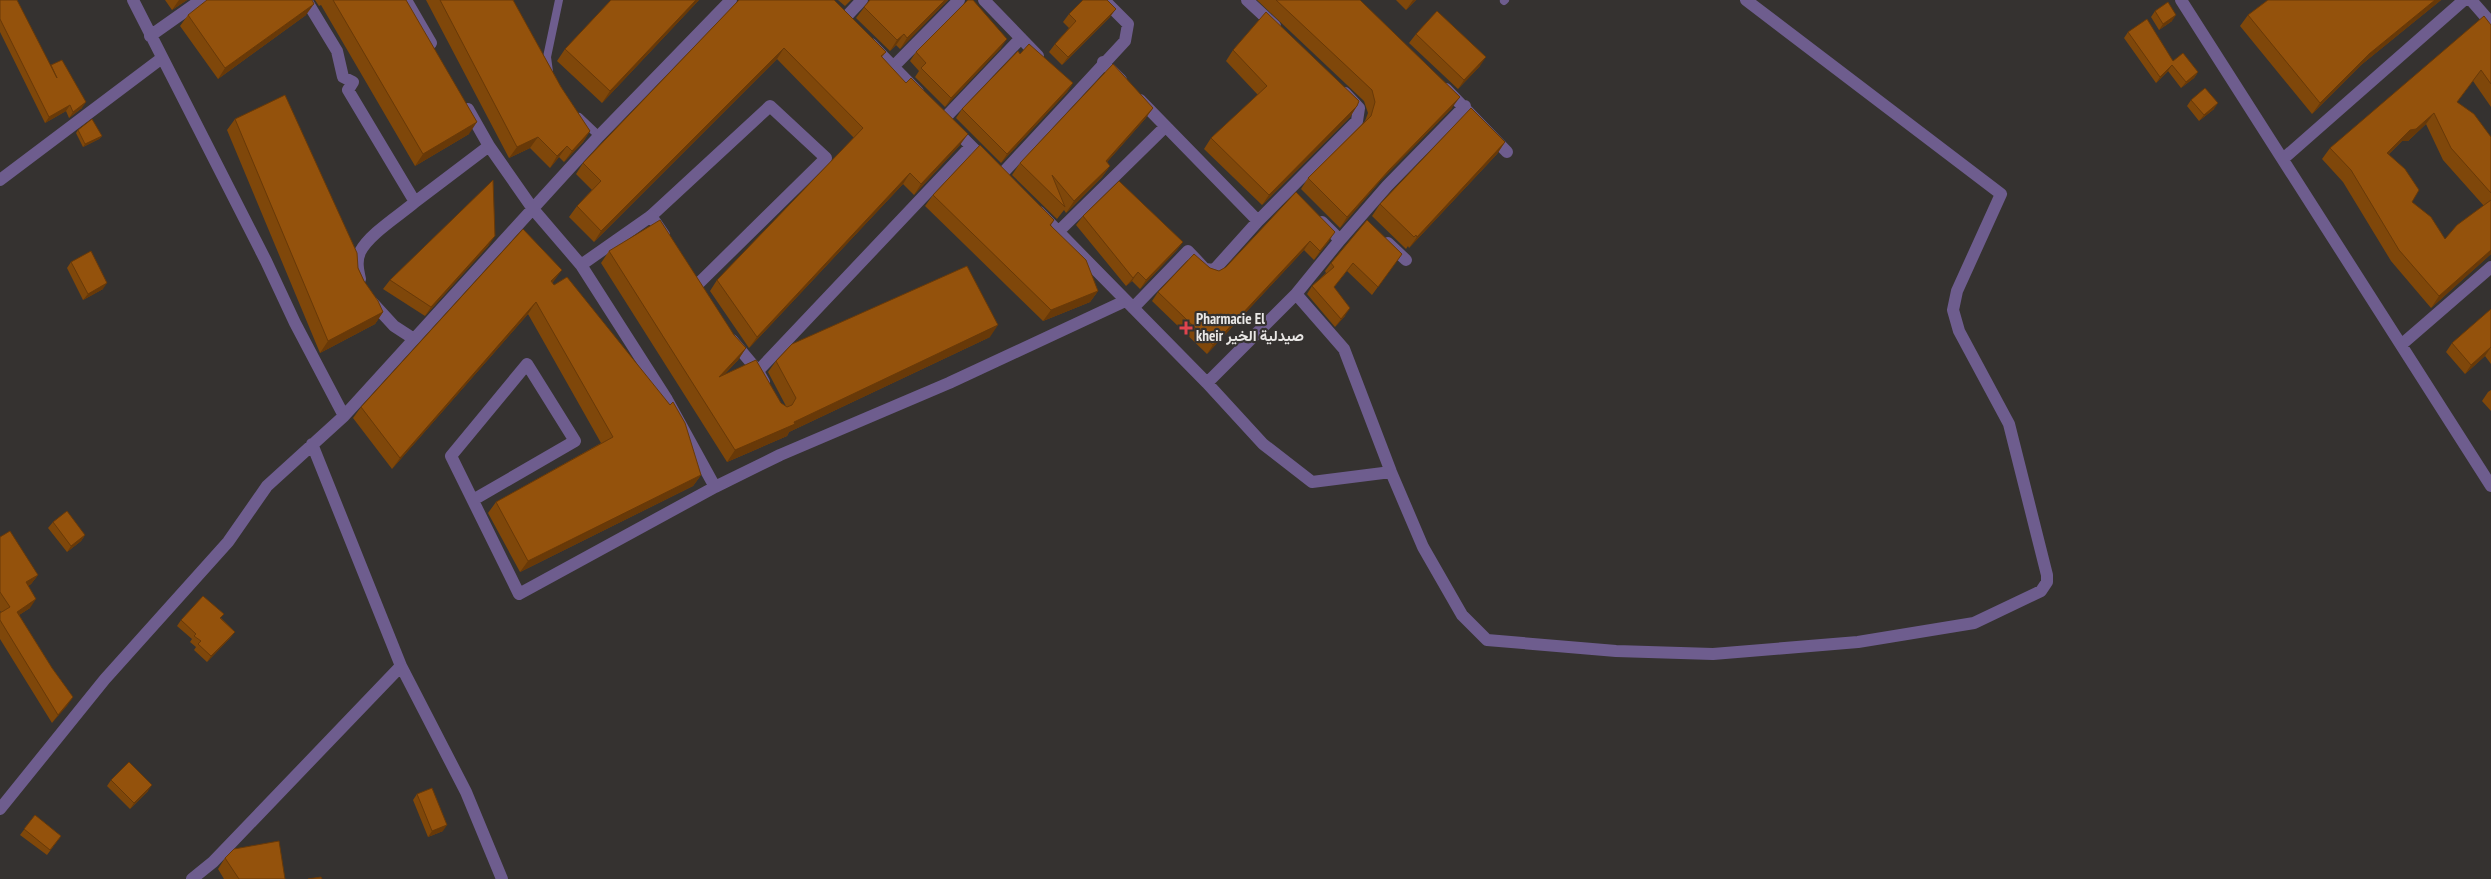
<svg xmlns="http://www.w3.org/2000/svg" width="2491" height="879" font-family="'PT Sans Narrow',Vazirmatn,sans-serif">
<rect width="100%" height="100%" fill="#353230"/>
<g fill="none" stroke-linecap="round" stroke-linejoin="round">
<!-- service -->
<path stroke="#6e5d8e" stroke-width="8" d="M1504 1 1505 0
M549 72 547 57 559 0
M579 117 599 136"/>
<!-- pedestrian -->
<path stroke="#6e5d8e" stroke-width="12" d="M651 216 770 106 826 158 697 285"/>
<!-- minor -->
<path stroke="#6e5d8e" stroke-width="12" d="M133 0 266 261 295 323 344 416
M306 0 337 51 343 77 353 82 348 90 415 202 489 146
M406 0 431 43
M984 0 1038 56
M1247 0 1275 26
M2181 0 2491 486
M2471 0 2491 23
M845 18 862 0
M150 36 201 0
M871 44 918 92
M1103 62 1121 80
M893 67 959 0
M1446 89 1507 152
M468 109 489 146 533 209 581 265 666 398 715 487
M944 119 1021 38
M953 128 987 162
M2283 159 2464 0
M1001 175 1125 41 1128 24 1104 0
M0 180 162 58
M1039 212 1207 383 1263 444 1312 482 1391 472
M1258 221 1357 121 1359 108 1345 93
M1058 232 1165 127
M1340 240 1387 186 1465 106
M1388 243 1406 260
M581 265 651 216 664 235
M360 279C358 270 356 261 360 252 369 234 400 215 415 202
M1296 294 1344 349 1391 472 1423 547 1462 615 1487 640 1616 651 1713 654 1858 642 1974 623 2041 591 2047 582V575L2009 424 1959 331 1953 310 1957 291 2001 194 1746 0
M371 301 394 326 414 339
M1133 308 1188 251 1205 269 1214 270 1258 221 1140 100
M732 340 758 371
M2401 345 2491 267
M764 382 758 371 971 146
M1207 383 1296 294 1340 240 1322 222
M312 444 401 666
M473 500 575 441 527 364 451 456 519 594 715 487 780 455 949 383 1125 301
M0 809 105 679 228 542 267 486 344 416 599 136 731 0
M192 879 213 862 401 666 466 792 502 879"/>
</g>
<!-- wall -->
<path fill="#7f470a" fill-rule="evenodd" d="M0 0 51 66V65L82 108 69 118 66 111 45 123 0 32Z
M165 0H187L172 10Z
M315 0H406L469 134 415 166 321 5 319 6Z
M426 0H513L561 87 590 131 583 142 564 162 559 157 550 168 530 148 509 158Z
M699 0 602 103 557 61 565 49Z
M739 0 886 52 882 57 960 145 914 195 903 184 749 348 710 291 717 280 854 138 777 59 594 242 569 217 577 206 592 190 576 174 583 163Z
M838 0H851L845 6Z
M869 0H948L900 49 896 45 890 51 856 18 869 1Z
M1257 0H1360L1452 108 1381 180 1340 228 1301 189 1308 178 1365 121 1368 113 1364 101Z
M1396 0H1416L1406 10Z
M2268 0H2441L2361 65 2312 114 2240 26 2248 15Z
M2155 11 2172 21 2159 30 2151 17Z
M1069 14 1110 17 1062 65 1049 52 1055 44 1069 28 1063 22Z
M188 15H306L218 79 180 26Z
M2491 25V107L2473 81 2457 102 2491 137V254L2431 308 2391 261 2343 182 2322 159 2330 148ZM2426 124 2443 160 2484 206 2445 239 2412 202 2389 154 2402 141H2408Z
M2128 32 2173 61 2198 72 2194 78 2181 88 2168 71 2156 83 2124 38Z
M1416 34 1480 66 1458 89 1409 43Z
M1001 48 945 107 915 77 919 71 910 61 916 52Z
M1233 50 1357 106 1350 117 1262 205 1204 149 1211 138 1258 95 1226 61Z
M1020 54 1073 83 1067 92 1001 163 956 118 962 109Z
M2191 100 2214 109 2199 121 2187 106Z
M1153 108 1145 119 1107 162 1110 166 1102 177 1066 213 1064 210 1057 219 1012 175 1020 163Z
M235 119 358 268 364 281 383 312 375 324 320 353 227 130Z
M78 130 102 136 99 139 83 147 76 133Z
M1505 142 1497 154 1409 248 1408 246 1406 249 1372 216 1380 204Z
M1296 192 1329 241 1314 260 1304 250 1207 354 1152 301 1158 292 1210 268 1219 271 1226 267Z
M933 195 1054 220 1051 225 1098 291 1090 302 1043 321 925 206Z
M1083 216 1183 242 1176 251 1140 289 1132 281 1126 286 1076 225Z
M489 245 425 316 383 289 390 280Z
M609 251 734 335 746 348 738 360 724 375 786 406 768 372 776 361 990 337 789 432 787 436 727 462 601 263Z
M1402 254 1372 295 1347 271 1334 287 1345 316 1335 327 1307 294 1312 286 1326 273 1325 271 1331 263Z
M71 262 103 289 83 300 67 268Z
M554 281 552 283 670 405 701 475 693 486 520 572 488 513 496 502 601 443 528 314 392 469 353 418 361 407Z
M2491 309V364L2485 356 2465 374 2446 352 2452 343Z
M2491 390V411L2482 401 2488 392Z
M53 522 85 535 81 541 67 552 48 528Z
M0 537 38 575 31 584 28 586 30 608 19 615 52 668 73 697 52 723 0 639V613L1 612 0 611Z
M221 618 235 632 230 638 207 662 194 650 196 647 190 642 192 639 177 626 181 620Z
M111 780 148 791 130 809 107 786Z
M417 794 443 831 428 837 413 800Z
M35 815 61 836 47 855 20 835Z
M225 858 285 879H224L218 869Z"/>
<!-- shaded-wall -->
<path fill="#683908" d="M179 0H187L172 10Z
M696 0H699L602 103 610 91Z
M945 0H948L900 49 907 38Z
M1413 0H1416L1406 10Z
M2435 0H2441L2361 65 2312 114 2320 103 2369 54Z
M314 4 306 15 218 79 225 68Z
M1116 9 1110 17 1062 65 1068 57Z
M2176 15 2172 21 2159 30 2163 24Z
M904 34 896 45 890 51 897 40Z
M1007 39 1001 48 945 107 951 98Z
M784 48 777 59 594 242 601 231Z
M1486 57 1480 66 1458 89 1464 80Z
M2172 65 2168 71 2156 83 2160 77Z
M2198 72 2194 78 2181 88 2186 82Z
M1073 83 1067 92 1001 163 1007 154Z
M1460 97 1452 108 1381 180 1340 228 1347 217 1389 170Z
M86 102 82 108 69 118 73 112Z
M2218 103 2214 109 2199 121 2204 115Z
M70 105 66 111 45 123 49 117Z
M1357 106 1350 117 1262 205 1269 195Z
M1153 108 1145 119 1098 172 1106 161Z
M2434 113 2426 124 2408 141H2402L2378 164 2387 153 2410 130Z
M477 122 469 134 415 166 423 154Z
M590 131 583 142 564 162 572 151Z
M968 134 960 145 914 195 921 184Z
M102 136 99 139 83 147 85 144Z
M538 137 530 148 509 158 517 147Z
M1505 142 1497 154 1409 248 1417 237Z
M567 146 559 157 550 168 557 156Z
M1110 166 1102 177 1066 213 1074 201Z
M910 173 903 184 749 348 757 337Z
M1335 232 1329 241 1314 260 1320 251Z
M495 236 489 245 425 316 431 307Z
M1310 241 1304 250 1207 354 1213 345Z
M1183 242 1176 251 1140 289 1146 280Z
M2491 250V254L2431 308 2439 296Z
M562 270 554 281 543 292 551 281Z
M1138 272 1132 281 1126 286 1133 278Z
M107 283 103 289 83 300 88 294Z
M1098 291 1090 302 1043 321 1051 310Z
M536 302 528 314 392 469 400 458Z
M1350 308 1345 316 1335 327 1341 319Z
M383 312 375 324 320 353 328 341Z
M998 325 990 337 789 432 787 436 727 462 735 450Z
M2491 347 2485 356 2465 374 2471 365Z
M746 348 738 360 711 388 719 377Z
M701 475 693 486 520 572 528 561Z
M85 535 81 541 67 552 71 546Z
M38 575 31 584 19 591 26 582Z
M36 599 30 608 11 620 17 612Z
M235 632 230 638 207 662 211 656Z
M73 697 67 706 52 723 58 715Z
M152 785 148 791 130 809 134 803Z
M447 825 443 831 428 837 432 831Z"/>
<!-- building -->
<path fill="#94520c" stroke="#683908" d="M0 0H17L57 78 51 65 62 60 86 102 73 112 70 105 49 117 0 19Z
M207 0H312L314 4 225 68 188 15Z
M333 0H406L477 122 423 154Z
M440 0H513L561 87 590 131 572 151 567 146 557 156 538 137 517 147Z
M611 0H696L610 91 565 49Z
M739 0H834L886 52 881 56 906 83 911 78 968 134 921 184 910 173 757 337 717 280 863 128 784 48 601 231 577 206 601 181 583 163Z
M870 0H945L907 38 904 34 897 40 864 7Z
M968 0H973L1007 39 951 98 921 68 926 63 916 52Z
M1083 0H1107L1116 9 1068 57 1055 44 1076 21 1069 14Z
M1276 0H1360L1460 97 1389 170 1347 217 1308 178 1371 116 1375 102 1372 90Z
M2268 0H2435L2369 54 2320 103 2248 15Z
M2168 2 2176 15 2163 24 2155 11Z
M1437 11 1486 57 1464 80 1416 34Z
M1266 12 1359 101 1357 106 1269 195 1211 138 1267 86 1233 50Z
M2484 16 2491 25V84L2481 70 2457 102 2474 114 2491 137V193L2451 148 2434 113 2416 129 2410 130 2387 153 2405 169 2419 190 2412 202 2431 217 2445 239 2457 225 2491 200V250L2439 296 2399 250 2351 170 2330 148Z
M2147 19 2173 61 2183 53 2198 72 2186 82 2172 65 2160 77 2128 32Z
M1029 44 1073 83 1007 154 962 109 1018 51 1020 54Z
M1113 64 1153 108 1106 161 1110 166 1074 201 1052 175 1065 207 1020 163Z
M2205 88 2218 103 2204 115 2191 100Z
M285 95 357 253 358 268 364 281 378 301 383 312 328 341 235 119Z
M1471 108 1505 142 1417 237 1416 235 1414 237 1380 204Z
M92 119 102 136 85 144 78 130Z
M980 145 1054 220 1050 225 1086 260 1098 291 1051 310 933 195Z
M493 180 495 236 431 307 390 280Z
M1119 181 1183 242 1146 280 1138 272 1133 278 1083 216Z
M1296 192 1335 232 1320 251 1310 241 1213 345 1158 292 1194 254 1210 268 1219 271 1226 267Z
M660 220 734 335 746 348 719 377 756 360 781 403 787 407 792 405 796 398 776 361 792 344 967 266 998 325 794 422 795 424 735 450 609 251Z
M1367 220 1402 254 1378 287 1353 263 1334 287 1350 308 1341 319 1312 286 1334 267 1331 263Z
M523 229 562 270 551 281 554 285 567 277 670 405 673 402 685 423 701 475 528 561 496 502 613 437 536 302 400 458 361 407Z
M91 251 107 283 88 294 71 262Z
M2491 309V347L2471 365 2452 343Z
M67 511 85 535 71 546 53 522Z
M10 531 38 575 26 582 36 599 17 612 52 668 73 697 58 715 0 620V613L10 607 0 592V537Z
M203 596 224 614 220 618 235 632 211 656 198 644 201 641 194 636 196 634 181 620Z
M129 762 152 785 134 803 111 780Z
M432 788 447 825 432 831 417 794Z
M35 815 61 836 50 850 24 829Z
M279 841 285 879H239L225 858 234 849Z
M321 877 322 879H308Z"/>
<!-- markers -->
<path fill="#e0444e" stroke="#353230" stroke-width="2" d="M1183.5 320.5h5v5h5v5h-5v5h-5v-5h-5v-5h5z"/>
<g text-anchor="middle" stroke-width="4.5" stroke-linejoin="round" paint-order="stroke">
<!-- poi labels -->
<g font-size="15" font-weight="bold" fill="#e9e7e5" stroke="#353230" text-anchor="start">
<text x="1196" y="324">Pharmacie El<tspan x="1196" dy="17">kheir صيدلية الخير</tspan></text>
</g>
</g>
</svg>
